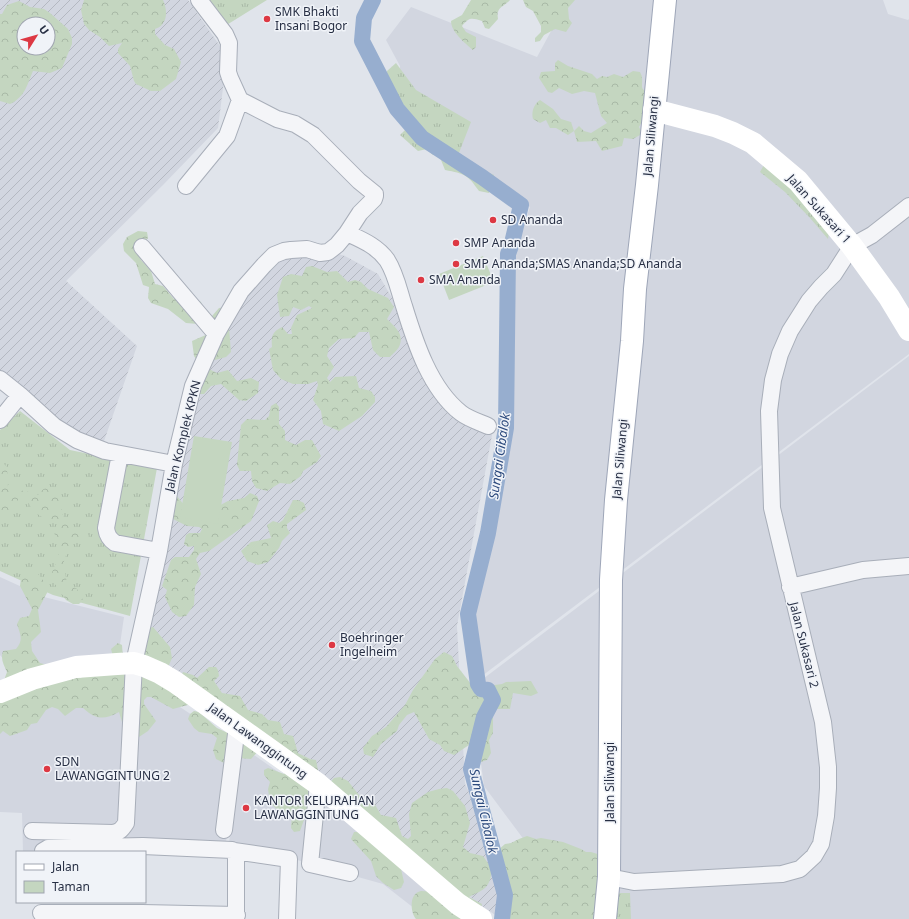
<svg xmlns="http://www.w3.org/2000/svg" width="909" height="919" font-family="'Noto Sans',sans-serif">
<defs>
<pattern id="industrial-furrows" width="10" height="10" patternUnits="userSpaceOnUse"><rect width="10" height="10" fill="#d2d6e0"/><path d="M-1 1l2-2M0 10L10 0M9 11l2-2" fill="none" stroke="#b4b8c1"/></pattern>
<pattern id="grass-tufts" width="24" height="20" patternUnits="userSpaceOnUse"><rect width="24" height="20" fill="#c4d6c0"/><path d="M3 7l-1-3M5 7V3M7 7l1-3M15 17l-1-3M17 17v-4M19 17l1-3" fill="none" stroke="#a8b8a6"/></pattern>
<pattern id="forest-crowns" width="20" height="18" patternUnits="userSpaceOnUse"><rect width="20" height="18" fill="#c4d6c0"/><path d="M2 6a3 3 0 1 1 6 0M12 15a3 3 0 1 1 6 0" fill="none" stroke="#a8b8a6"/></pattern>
</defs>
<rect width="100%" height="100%" fill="#e0e4eb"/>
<!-- built -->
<path fill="#d2d6e0" d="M568 0H883L888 14 908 20 909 19V354L474 682V609L510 428 513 257 530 207 423 137 399 108 400 66 386 40 411 7 537 57Z
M909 356V919H583L484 786 471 688Z
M0 577 44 597 124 617 118 658 12 669 0 655Z
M23 695 165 697 234 743 225 855 145 852H23L22 813 0 812V710Z
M238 744 316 798 492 919H428L383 884 290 858 229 845Z"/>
<!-- industrial -->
<path fill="url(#industrial-furrows)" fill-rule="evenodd" d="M0 0H188L227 56 218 128 163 185 66 281 137 346 103 444 72 437 0 374ZM24 24H48V48H24Z
M310 245 345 256 378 274 392 298 414 353 433 390 492 435 457 626 465 784 486 827 498 860 505 895 498 917 314 788 144 660 190 424 228 320 274 258Z"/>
<!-- grass -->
<path fill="url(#grass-tufts)" d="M207 0H267L225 26Z
M396 63 416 90 471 122 457 158 494 175 489 193 479 191C467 174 465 174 445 170L439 155H433L427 149 418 151 400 135 406 129 401 119 403 108 399 103 393 107H388L387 71Z
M765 163 776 171 829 232 828 239 810 218 785 192 760 172Z
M20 411 70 450 157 468 130 616 53 595 0 571V430Z
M610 893H630L631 919H610Z"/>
<!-- forest -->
<path fill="url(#forest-crowns)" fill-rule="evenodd" d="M84 0H163C166 6 168 17 163 23 162 26 158 28 155 29V34L165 45 174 49 181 62 176 79 160 91H151L136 84 134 81 130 66 118 53V49L122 43 109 46 100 37 89 30 84 24 81 10Z
M471 0H510C507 4 499 7 498 12 497 12 498 19 498 19L489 29 485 28 482 21C471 18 470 17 462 26L466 32 476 37V47L473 50C465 43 451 32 451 21L462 15Z
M523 0H575L568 8 569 19 572 23 566 32 555 29 544 35 540 41 535 42V38L541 32V26L533 11 526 7Z
M19 1 30 7 44 9 50 13 68 29 72 38V44L62 68 50 73 33 71C27 85 25 97 10 104L0 101V14H2L7 5ZM24 24H48V48H24Z
M558 60 568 66 592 74 597 79 602 76 607 77 614 74 623 77 633 71 640 72C641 74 642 76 642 78 643 86 639 89 648 92L644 118 639 127 641 131 640 135 633 139 624 138 622 146 602 151 596 141 577 142 574 131 568 135 556 128H550L546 120 540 123 533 119C531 112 534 104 540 100L553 109 561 119 571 122 574 131 579 126 584 131 591 133 607 123 601 116 595 93 584 91 572 94 559 88 552 93 548 92 539 78 541 72 555 71V63Z
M138 231 147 232 148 238 139 248V254L141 260 151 271 155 284 163 286 174 299H196L201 302 206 316H212L219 308 225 307 234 319 229 328 231 352 226 357 211 361 208 363 209 369 217 373 228 370 237 381 251 378 259 382 258 393 246 401 239 400 221 384 211 386 204 394H193L198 362 194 356 192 341 208 334 198 324 186 323 168 309 151 303 148 298 149 287 143 285 136 263 124 251 123 244 127 237Z
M312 266 327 272 337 271 348 282 355 280 361 282 368 289 388 298 394 307 387 319C395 327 405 334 399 347 397 351 392 354 390 357H380L373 350 369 332H359L354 338 339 339 329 348 327 356 334 367 327 378 330 382 335 377 356 376 359 388 371 391 375 397V402L362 416 339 431 323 424 321 411 313 400 318 385 317 381 308 384H293L281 379 273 370 269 349 272 347C271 336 272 332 282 327L288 334H292L291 328 297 315 312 308 309 306 301 310 293 307 289 316 280 317 277 295 283 277 291 274 302 276 306 267Z
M276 403 279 407V424L285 431V440L296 445 305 440H312L321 456 317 462 303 471 301 476 290 484 280 483 267 491 256 488 252 481 251 471H240L237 465 241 425 247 419 265 420 269 416 271 406Z
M0 460 7 467 8 488 29 492 36 497C45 488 44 485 57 489L62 500V513L68 526 74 529H83L89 536 86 540 70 543 63 564 67 583 77 589 83 600 79 604H73L66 600 50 577 56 563 61 543 53 532 56 527 62 526V524L51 523 33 511 26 498 18 500 10 513 5 516 0 514Z
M250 493 257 496 259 501 251 521 209 551 200 553 196 559 201 574 195 587 194 605 186 616 179 617 172 612 165 597 167 590 162 586 171 560 175 557H189L194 550V546L188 547 184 544 186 535 189 533H200L202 529 199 527 187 526 171 518 177 496 188 510 207 512 228 501 244 498Z
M293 500H298L304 503 306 510 287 524V528L290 533 282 541 279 548 268 562 258 565 247 561 241 551 251 542 271 538 267 525 273 521 279 523 283 520Z
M37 573 44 581 48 591 38 610 41 632 31 642 32 651 40 663 65 670 71 677 81 678 91 667 115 664 111 649 118 643 122 645 123 658H138L145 629 153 627 170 647 172 658 164 677 176 686 183 672 193 675 197 678 209 667H216L218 670 219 676 214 681 222 693 240 696 248 710 262 714 268 720 280 722 284 734 293 736 298 753 310 759 316 760 318 770 311 784 309 806 300 831 294 832 291 828 292 813 280 812 270 803 268 789 270 782 264 775V770L268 768 284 774 288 768 261 748 251 759 237 758 224 763 216 759 213 750 217 738 212 734 199 732 194 728 188 719 190 714 194 711 199 712 217 728 230 734 191 704 173 709 151 697H147L144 700V704L156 721 148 731 136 739 125 732 119 712C104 720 96 720 83 708H76L65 716 58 709 52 707 46 710 37 723 31 724 27 730 10 736 3 731 0 734V686L3 683 7 672C4 665 0 659 3 651L16 649C24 640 20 634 17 624L20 618 29 616 32 609 20 586 21 578 24 575Z
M444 652 452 656 457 666 471 684 480 687 502 684 506 682 531 681 538 693 531 696 513 693 510 709H495L493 714V733L489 740 491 753 487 760 481 762 478 761 471 746 469 745 454 755 444 751 440 745 429 739 414 712 407 715 399 725 397 731 381 744 373 757 364 754 363 748 372 736 386 727 405 705 413 690 435 659Z
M340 777 348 781 362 799 374 803 381 815 396 818 402 836 408 839 411 836 409 814 412 803 428 792 439 789 447 788 453 791 465 806 470 823 463 847 470 853 483 856 492 869C490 888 485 889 469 897L482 904 480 911 465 919H416C410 912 409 893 421 891 426 891 433 892 438 893L401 869 404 882 401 888 394 890 383 883 376 876 371 861 351 839 354 832H363L327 786 334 778Z
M527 836 536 839 541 838 563 842 581 849 586 852H591L604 856 595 919H508C505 912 509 904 512 897L507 889 509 879 504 872 505 865 497 851 505 844 511 843 519 839Z"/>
<!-- park -->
<path fill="#c4d6c0" d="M483 256 494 282 449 300 439 274Z
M194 436 232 442 218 524 180 517Z"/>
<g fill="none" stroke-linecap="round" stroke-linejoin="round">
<!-- canal -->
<path stroke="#97aecf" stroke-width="16" d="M373 0 364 18 362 41 397 109 422 138 482 177 521 205 512 243 508 254 506 428 488 533 468 614 478 684 481 689 488 690 493 700 484 717 471 769 505 895 502 919"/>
<defs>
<path id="street" d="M199 0 225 34 229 43 228 72 230 78 240 100 277 119 295 124 313 135 359 181 375 194V196L374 199 360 213 347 233
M186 186 227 136 240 100
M142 247 216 334
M0 379 20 395 54 426 77 440 105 451 174 464
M0 420 20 395
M120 454 106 528C107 535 109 539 115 543L159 551
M790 587 863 570 909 566
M318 784 310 864 350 873
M224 830 237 726
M32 831 113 833C120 832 122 829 126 823L134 663 159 551 174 464 193 386 216 334 241 291 264 265 274 255 284 251 291 250 307 249 320 253 328 252 337 245 347 233C362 240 377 246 387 260 396 274 399 291 404 306 415 342 430 389 461 413 469 419 479 422 488 426
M234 851 289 859 287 919
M43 852V851L48 848 143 846 232 850 234 851 236 854V919
M609 877 634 882 782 874 800 869 814 856 821 844 826 816 828 788V767L823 722 772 508 769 411 773 380 780 354 790 331 809 301 821 287 834 274 852 246 872 235 909 206
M41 913H142L237 915"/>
<path id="primary" d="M605 919 609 877 611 580 616 500 632 341 635 289 647 185 665 0"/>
</defs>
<!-- street casing -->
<use href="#street" stroke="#a8aeb9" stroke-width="18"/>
<!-- primary casing -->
<use href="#primary" stroke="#9ea6b8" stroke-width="24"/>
<!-- street -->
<use href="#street" stroke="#f4f5f8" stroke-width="16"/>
<!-- secondary -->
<path stroke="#fff" stroke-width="22" d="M654 110 715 126 733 133 753 143 798 181 852 246 889 297 909 330
M0 692 32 679 76 667 117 664 134 663 144 666 160 673 175 682 318 784 458 904 481 919"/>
<!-- primary -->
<use href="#primary" stroke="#fff" stroke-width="22"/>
</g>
<!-- markers -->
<g fill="#dd3843" stroke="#f0f3f8" stroke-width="1.5">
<circle cx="267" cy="19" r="4"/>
<circle cx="493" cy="220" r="4"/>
<circle cx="456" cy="243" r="4"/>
<circle cx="456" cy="264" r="4"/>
<circle cx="421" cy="280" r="4"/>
<circle cx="332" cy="645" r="4"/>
<circle cx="47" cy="769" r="4"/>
<circle cx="246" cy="808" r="4"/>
</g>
<g text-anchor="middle" stroke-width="3" stroke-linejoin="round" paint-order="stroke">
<!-- poi labels -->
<g font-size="12" fill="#272f44" stroke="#f0f3f8" text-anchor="start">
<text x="275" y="16">SMK Bhakti<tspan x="275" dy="14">Insani Bogor</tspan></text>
<text x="501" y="224">SD Ananda</text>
<text x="464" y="247">SMP Ananda</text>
<text x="464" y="268">SMP Ananda;SMAS Ananda;SD Ananda</text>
<text x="429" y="284">SMA Ananda</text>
<text x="340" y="642">Boehringer<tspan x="340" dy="14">Ingelheim</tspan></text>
<text x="55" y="766">SDN<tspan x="55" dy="14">LAWANGGINTUNG 2</tspan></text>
<text x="254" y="805">KANTOR KELURAHAN<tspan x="254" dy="14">LAWANGGINTUNG</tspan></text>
</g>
<!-- street labels -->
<g font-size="12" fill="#272f44" stroke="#f0f3f8">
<text transform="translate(651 136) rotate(-85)" y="4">Jalan Siliwangi</text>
<text transform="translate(819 209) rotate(48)" y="4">Jalan Sukasari 1</text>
<text transform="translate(183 436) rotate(-76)" y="4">Jalan Komplek KPKN</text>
<text transform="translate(620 459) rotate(-85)" y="4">Jalan Siliwangi</text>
<text transform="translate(804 645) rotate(76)" y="4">Jalan Sukasari 2</text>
<text transform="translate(258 741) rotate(36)" y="4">Jalan Lawanggintung</text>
<text transform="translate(610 782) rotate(-90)" y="4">Jalan Siliwangi</text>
</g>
<!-- water labels -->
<g font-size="13" font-style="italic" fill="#2c4a7d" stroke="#f0f3f8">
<text transform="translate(499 456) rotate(-82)" y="5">Sungai Cibalok</text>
<text transform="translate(484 811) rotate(77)" y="5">Sungai Cibalok</text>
</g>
</g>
<!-- legend -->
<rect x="16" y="851" width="130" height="52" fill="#f0f3f8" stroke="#a0a5b0"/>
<rect x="24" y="864" width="20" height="6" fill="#ffffff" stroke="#a0a5b0"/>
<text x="52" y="871" font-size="12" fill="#272f44">Jalan</text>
<rect x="24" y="881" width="20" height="12" fill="#c4d6c0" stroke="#a0a5b0"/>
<text x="52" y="891" font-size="12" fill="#272f44">Taman</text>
<!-- north arrow -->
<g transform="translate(36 36) rotate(53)"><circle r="19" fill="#f0f3f8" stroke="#a0a5b0"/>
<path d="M0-3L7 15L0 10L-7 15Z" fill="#dd3843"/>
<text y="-6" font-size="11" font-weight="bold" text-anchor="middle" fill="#272f44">U</text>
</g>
</svg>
